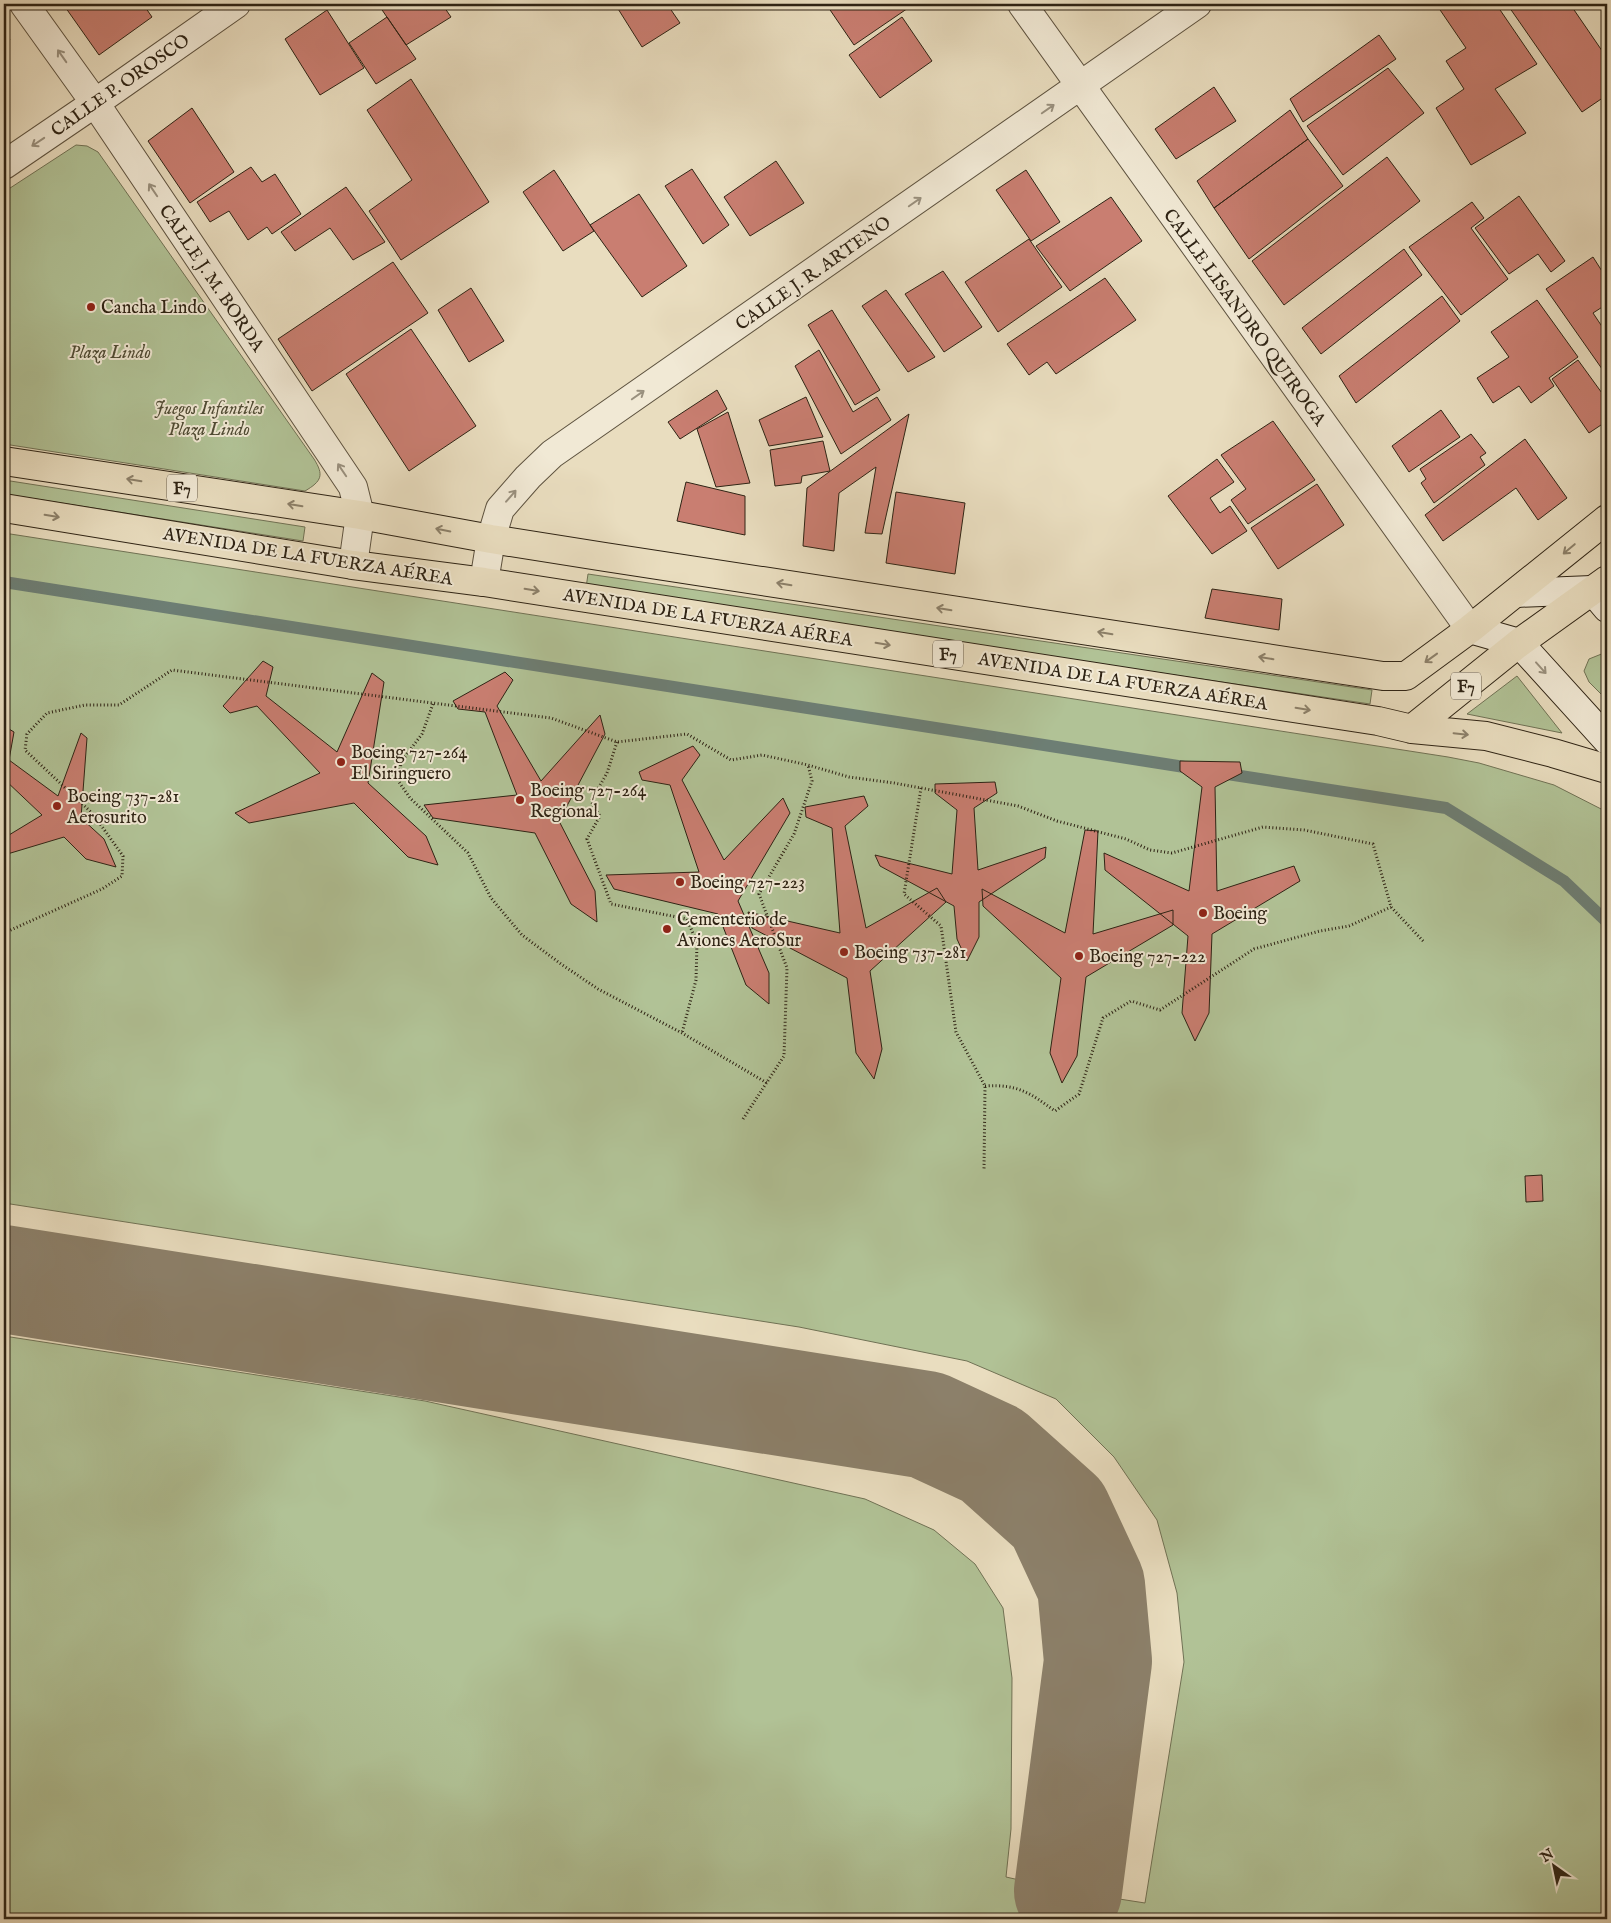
<svg xmlns="http://www.w3.org/2000/svg" width="1611" height="1923" font-family="'IM FELL English',serif">
<rect width="100%" height="100%" fill="#e9ddbf"/>
<filter id="stains"><feTurbulence type="fractalNoise" baseFrequency=".004" numOctaves="4"/><feColorMatrix values="0 0 0 0 .2 0 0 0 0 .09 0 0 0 0 .02 0 0 0 .5 -.17"/></filter>
<radialGradient id="worn" r=".72"><stop offset=".6" stop-color="#630" stop-opacity="0"/><stop offset="1" stop-color="#630" stop-opacity=".3"/></radialGradient>
<!-- green -->
<path fill="#b1c296" stroke="#707255" d="M76 145 87 146 98 152 314 459C324 475 322 481 305 491L4 444V192Z
M4 480 305 527 303 541 4 494Z
M4 533 1448 757 1479 763 1554 785 1607 812V1919H4V1336L425 1401 865 1499 934 1530 975 1564 1003 1608 1012 1678 1011 1829 1006 1877 1068 1891 1145 1903 1184 1662 1177 1593 1157 1520 1114 1457 1056 1399 967 1361 799 1327 4 1203Z
M588 574 1372 690 1370 704 586 588Z
M1604 653 1607 654V700L1589 682 1584 671 1589 659Z
M1517 676 1562 733 1467 714Z"/>
<g fill="none" stroke-linecap="round" stroke-linejoin="round">
<!-- stream -->
<path stroke="#6d7e74" stroke-width="12" d="M4 582 1197 769
M1221 773 1446 808 1564 881 1607 922"/>
<!-- taxiway -->
<path stroke="#8c806a" stroke-width="108" d="M4 1279 927 1425 992 1455 1058 1514 1091 1585 1098 1661 1068 1891"/>
</g>
<!-- building -->
<path fill="#c97e71" stroke="#2e2314" d="M63 4H143L152 17 99 55Z
M378 4H442L451 17 406 45Z
M615 4H667L680 23 642 47Z
M826 4H914L854 45Z
M1436 4H1496L1537 64 1495 89 1526 133 1471 165 1436 108 1464 89 1446 61 1466 48Z
M1507 4H1570L1607 58V95L1582 112Z
M327 10 364 68 320 95 285 39Z
M387 17 416 59 376 84 349 43Z
M902 17 932 61 880 98 849 55Z
M4 31 10 40 4 43Z
M1379 35 1396 59 1303 122 1290 99Z
M1388 68 1424 113 1343 175 1307 126Z
M411 79 489 202 401 260 369 211 412 180 367 110Z
M1214 87 1236 121 1176 159 1155 129Z
M192 108 234 172 190 203 148 141Z
M1290 110 1308 139 1214 208 1197 181Z
M1308 139 1343 186 1249 259 1214 208Z
M1387 157 1420 201 1284 305 1252 261Z
M776 161 804 203 750 236 724 197Z
M251 167 262 182 275 174 301 214 272 234 267 227 248 240 229 211 210 222 197 202Z
M692 169 729 225 703 244 665 186Z
M554 170 594 231 563 251 523 192Z
M1026 170 1060 222 1031 241 996 190Z
M346 187 385 242 353 260 330 228 295 251 281 232Z
M639 194 687 266 642 297 590 225Z
M1519 196 1565 261 1551 272 1538 254 1509 274 1475 228Z
M1111 197 1142 241 1070 291 1036 246Z
M1472 202 1484 218 1471 228 1508 279 1461 315 1409 247Z
M1029 239 1062 287 998 332 965 282Z
M1404 249 1422 275 1321 354 1302 328Z
M1593 257 1607 279V304L1593 313 1607 334V376L1546 289Z
M393 262 428 313 312 391 278 339Z
M943 271 982 327 944 352 905 294Z
M1105 278 1136 320 1056 374 1047 362 1029 375 1007 344Z
M471 288 504 341 469 362 438 310Z
M886 290 935 357 908 372 862 306Z
M1442 296 1460 321 1356 403 1339 376Z
M1537 300 1578 357 1549 378 1554 386 1531 403 1519 386 1493 403 1477 378 1509 357 1491 332Z
M832 310 880 390 855 405 808 325Z
M411 329 476 426 409 471 346 374Z
M819 350 853 412 877 397 891 420 841 454 795 366Z
M1578 360 1607 400V421L1589 433 1552 379Z
M717 390 727 409 680 439 668 422Z
M806 397 823 437 769 446 759 420Z
M1441 410 1460 437 1409 472 1392 446Z
M728 412 750 483 716 487 697 429Z
M909 414 882 534 865 533 876 467 839 493 834 551 803 546 807 488Z
M1273 421 1315 480 1248 524 1231 500 1246 489 1221 455Z
M1471 434 1486 453 1480 457 1485 465 1434 503 1421 483 1426 479 1420 469Z
M1525 439 1567 498 1538 520 1516 488 1443 541 1425 515Z
M823 441 830 471 802 476 801 483 775 486 770 450Z
M1217 459 1234 482 1210 498 1220 513 1230 506 1247 531 1212 554 1168 496Z
M686 482 745 496V535L677 521Z
M1317 484 1344 525 1278 569 1251 528Z
M896 492 965 503 955 574 886 563Z
M1212 589 1282 599 1279 630 1205 618Z
M263 661 273 667 266 696 337 752 372 673 384 682 368 783 426 836 438 865 408 857 354 803 249 823 235 813 320 773 257 706 230 713 223 706Z
M505 672 513 680 497 706 541 781 600 715 605 734 559 821 595 891 597 922 571 904 535 833 433 818 424 805 517 795 485 712 458 709 453 701Z
M4 726 14 732 9 760 58 796 81 733 87 738 81 818 104 839 116 867 86 859 64 837 4 855V838L42 815 4 779Z
M693 746 700 755 682 780 724 860 783 798 790 813 738 901 769 973V1004L746 985 718 914 614 889 606 875 699 872 670 785 642 780 639 772Z
M1180 761 1240 762 1242 773 1215 787 1217 891 1294 866 1300 881 1212 934 1209 1013 1195 1041 1182 1013 1188 936 1105 870 1104 853 1189 891 1202 787 1180 771Z
M995 782 997 793 974 808 978 870 1046 847 1045 858 979 902V937L967 961 957 939 954 906 880 866 875 855 952 874 957 810 935 793V784Z
M864 796 868 806 845 826 866 928 937 888 946 902 870 971 882 1049 874 1079 856 1053 847 978 752 928 748 912 840 933 832 828 806 817 805 807Z
M1085 830 1098 831 1093 934 1173 910V925L1086 977 1077 1056 1062 1083 1050 1053 1061 978 983 906 982 889 1065 933Z
M1542 1175 1543 1201 1526 1202 1525 1176Z"/>
<g fill="none" stroke-linecap="round" stroke-linejoin="round">
<defs>
<path id="minor" d="M24 4 95 103 353 487 360 515 353 565
M1022 4 1470 629
M4 165 95 103 236 4
M484 582 491 539 500 509 528 477 552 454 1197 4"/>
<path id="secondary" d="M1516 593 1592 590 1607 608
M1470 629 1519 643 1607 740"/>
<path id="trunk" d="M4 461 360 515 491 539 605 557 1383 676H1406L1470 629 1607 519
M4 508 353 565 484 582 1378 721 1412 729 1486 736 1553 753 1607 769
M1412 729 1519 643 1607 580"/>
</defs>
<!-- minor casing -->
<use href="#minor" stroke="#5d523f" stroke-width="30"/>
<!-- secondary casing -->
<use href="#secondary" stroke="#2e2314" stroke-width="30"/>
<!-- trunk casing -->
<use href="#trunk" stroke="#2e2314" stroke-width="30"/>
<!-- path -->
<path stroke="#2e2314" stroke-width="3" stroke-dasharray="1 2.5" stroke-linecap="butt" d="M433 704 422 734 401 762 399 782 410 798 468 853 491 898 522 935 561 964 598 989 682 1033 767 1083
M617 742 607 773 591 801 600 816 587 839 611 904 687 919 697 943 696 980 682 1033
M921 788 904 894 941 926 956 1032 985 1086 984 1169
M4 933 102 889 122 876 123 856 93 814 25 750 27 734 47 713 85 705H119L172 670 551 718 617 742 687 734 731 760 762 755 808 765 849 777 894 783 1018 806 1057 821 1126 839 1150 850 1172 853 1263 827 1304 830 1373 844 1391 907 1424 942
M985 1086C1018 1084 1030 1093 1055 1111L1079 1094 1103 1018 1131 1001 1160 1010 1254 949 1320 931 1349 926 1391 907
M743 1119 784 1056 787 968 759 894 794 834 812 781 808 765"/>
<!-- minor -->
<use href="#minor" stroke="#f1e9d5" stroke-width="28"/>
<!-- secondary -->
<use href="#secondary" stroke="#f1e9d5" stroke-width="28"/>
<!-- trunk -->
<use href="#trunk" stroke="#e9ddbf" stroke-width="28"/>
</g>
<!-- one-way arrows -->
<defs><path id="oneway-shaft" d="M-6 0H5M1.5-3L5.5 0L1.5 3" fill="none" stroke-width="1.6" stroke-linecap="round" stroke-linejoin="round" transform="scale(1.25)"/></defs>
<g stroke="#99907e">
<use href="#oneway-shaft" transform="translate(62 56) rotate(-125)"/>
<use href="#oneway-shaft" transform="translate(1048 109) rotate(-35)"/>
<use href="#oneway-shaft" transform="translate(38 142) rotate(146)"/>
<use href="#oneway-shaft" transform="translate(153 190) rotate(-124)"/>
<use href="#oneway-shaft" transform="translate(915 202) rotate(-35)"/>
<use href="#oneway-shaft" transform="translate(638 395) rotate(-35)"/>
<use href="#oneway-shaft" transform="translate(342 470) rotate(-124)"/>
<use href="#oneway-shaft" transform="translate(511 496) rotate(-49)"/>
<use href="#oneway-shaft" transform="translate(1541 668) rotate(48)"/>
</g>
<g stroke="#8c806a">
<use href="#oneway-shaft" transform="translate(134 480) rotate(-171)"/>
<use href="#oneway-shaft" transform="translate(295 505) rotate(-171)"/>
<use href="#oneway-shaft" transform="translate(52 516) rotate(9)"/>
<use href="#oneway-shaft" transform="translate(443 530) rotate(-169)"/>
<use href="#oneway-shaft" transform="translate(1569 549) rotate(140)"/>
<use href="#oneway-shaft" transform="translate(784 584) rotate(-171)"/>
<use href="#oneway-shaft" transform="translate(532 590) rotate(9)"/>
<use href="#oneway-shaft" transform="translate(944 609) rotate(-171)"/>
<use href="#oneway-shaft" transform="translate(1105 633) rotate(-171)"/>
<use href="#oneway-shaft" transform="translate(883 644) rotate(9)"/>
<use href="#oneway-shaft" transform="translate(1266 658) rotate(-171)"/>
<use href="#oneway-shaft" transform="translate(1431 658) rotate(144)"/>
<use href="#oneway-shaft" transform="translate(1303 709) rotate(9)"/>
<use href="#oneway-shaft" transform="translate(1461 734) rotate(6)"/>
</g>
<!-- markers -->
<g fill="#8f2418" stroke="#f1e9d5" stroke-width="2">
<circle cx="91" cy="307" r="5"/>
<circle cx="341" cy="762" r="5"/>
<circle cx="520" cy="800" r="5"/>
<circle cx="57" cy="806" r="5"/>
<circle cx="680" cy="882" r="5"/>
<circle cx="1203" cy="913" r="5"/>
<circle cx="667" cy="929" r="5"/>
<circle cx="844" cy="952" r="5"/>
<circle cx="1079" cy="956" r="5"/>
</g>
<g text-anchor="middle" stroke-width="4" stroke-linejoin="round" paint-order="stroke">
<!-- shield labels -->
<g fill="#f1e9d5" stroke="#685e4e" stroke-width="1">
<rect x="167" y="474.5" width="30" height="27" rx="4"/>
<rect x="933" y="640.5" width="30" height="27" rx="4"/>
<rect x="1451" y="672.5" width="30" height="27" rx="4"/>
</g>
<g font-size="16" font-weight="bold" fill="#2e2314">
<text x="182" y="494">F7</text>
<text x="948" y="660">F7</text>
<text x="1466" y="692">F7</text>
</g>
<!-- street labels -->
<g font-size="18" fill="#2e2314" stroke="#f1e9d5">
<text transform="translate(120 85) rotate(-35)" y="6">CALLE P. OROSCO</text>
<text transform="translate(813 273) rotate(-35)" y="6">CALLE J. R. ARTENO</text>
<text transform="translate(212 278) rotate(56)" y="6">CALLE J. M. BORDA</text>
<text transform="translate(1245 317) rotate(54)" y="6">CALLE LISANDRO QUIROGA</text>
<text transform="translate(308 556) rotate(9)" y="6">AVENIDA DE LA FUERZA AÉREA</text>
<text transform="translate(708 617) rotate(9)" y="6">AVENIDA DE LA FUERZA AÉREA</text>
<text transform="translate(1123 681) rotate(9)" y="6">AVENIDA DE LA FUERZA AÉREA</text>
</g>
<!-- poi labels -->
<g font-size="18" fill="#2e2314" stroke="#f1e9d5" text-anchor="start">
<text x="101" y="313">Cancha Lindo</text>
<text x="351" y="758">Boeing 727-264<tspan x="351" dy="21">El Siringuero</tspan></text>
<text x="530" y="796">Boeing 727-264<tspan x="530" dy="21">Regional</tspan></text>
<text x="67" y="802">Boeing 737-281<tspan x="67" dy="21">Aerosurito</tspan></text>
<text x="690" y="888">Boeing 727-223</text>
<text x="1213" y="919">Boeing</text>
<text x="677" y="925">Cementerio de<tspan x="677" dy="21">Aviones AeroSur</tspan></text>
<text x="854" y="958">Boeing 737-281</text>
<text x="1089" y="962">Boeing 727-222</text>
</g>
<!-- park labels -->
<g font-size="18" font-style="italic" fill="#4f4b34" stroke="#f1e9d5">
<text x="110" y="358">Plaza Lindo</text>
<text x="209" y="414">Juegos Infantiles<tspan x="209" dy="21">Plaza Lindo</tspan></text>
</g>
</g>
<!-- margin -->
<rect width="1611" height="1923" fill="none" stroke="#e9ddbf" stroke-width="20"/>
<rect x="5" y="5" width="1601" height="1913" fill="none" stroke="#2e2314" stroke-width="2.5"/>
<rect x="10" y="10" width="1591" height="1903" fill="none" stroke="#2e2314"/>
<!-- north arrow -->
<g transform="translate(1554 1866) rotate(327)" stroke="#f1e9d5" stroke-width="4" paint-order="stroke">
<path d="M0-4L9 19L0 12L-9 19Z" fill="#2e2314"/>
<text y="-8" font-size="14" font-weight="bold" text-anchor="middle" fill="#2e2314">N</text>
</g>
<rect width="100%" height="100%" filter="url(#stains)"/>
<rect width="100%" height="100%" fill="url(#worn)"/>
</svg>
